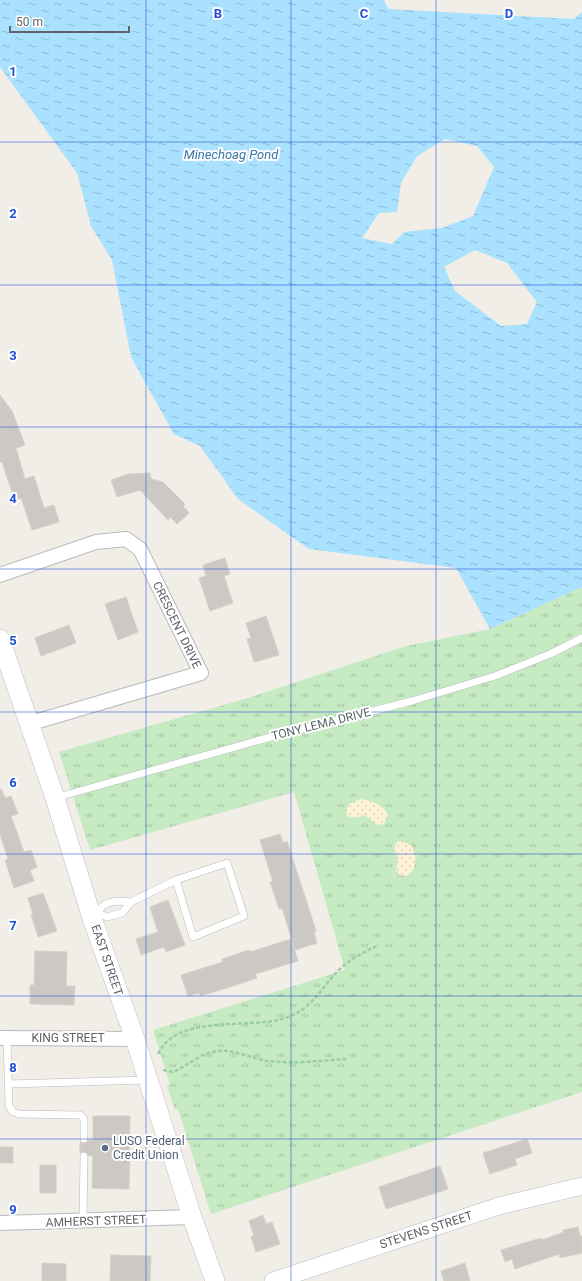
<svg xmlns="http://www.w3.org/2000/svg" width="582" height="1281" font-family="Roboto,sans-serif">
<defs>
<pattern id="grass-tufts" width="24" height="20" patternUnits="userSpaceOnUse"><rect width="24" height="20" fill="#c6eac2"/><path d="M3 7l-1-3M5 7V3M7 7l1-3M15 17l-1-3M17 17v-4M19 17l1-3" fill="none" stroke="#a4c1a1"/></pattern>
<pattern id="sand-dots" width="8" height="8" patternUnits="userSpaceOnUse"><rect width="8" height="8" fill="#fdf1d6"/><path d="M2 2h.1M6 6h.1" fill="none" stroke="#dbd1bb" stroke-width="1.8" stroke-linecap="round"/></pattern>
<pattern id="water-ripples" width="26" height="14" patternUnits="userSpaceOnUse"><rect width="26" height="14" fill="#a9e1ff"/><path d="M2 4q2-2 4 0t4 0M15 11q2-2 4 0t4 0" fill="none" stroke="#8dbad2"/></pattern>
</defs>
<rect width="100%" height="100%" fill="#f1eee7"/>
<!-- grass -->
<path fill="url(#grass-tufts)" d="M582 587V1092L211 1214 178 1109 175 1110 167 1086 170 1085 153 1030 345 970 294 792 90 850 59 752 245 699 406 646 490 629Z"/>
<!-- sand -->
<path fill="url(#sand-dots)" d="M361 799C372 801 383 804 388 815L384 824 378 825 364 815 355 818 347 816C344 805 352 802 361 799Z
M402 841 411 845C417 855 418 871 406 876L399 875 396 870 398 858 394 848 397 842Z"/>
<!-- water -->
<path fill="url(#water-ripples)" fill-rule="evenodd" d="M0 0H384L388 9 574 19 582 12V587L490 629 456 568 309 549 238 499 200 446 174 434 131 357 112 260 91 226 77 173 0 67ZM445 139 477 146 494 167 473 216 442 228 404 232 392 244 362 238 379 213 397 212 401 183 417 156ZM475 250 507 263 537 302 527 324 501 326 455 291 444 267Z"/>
<!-- building -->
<path fill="#ccc9c4" stroke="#d7cfc5" d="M0 395 12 411 25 445 16 448 25 479 34 476 44 508 54 505 59 522 32 530 21 498 15 501 2 462H0Z
M150 473 151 479 163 482 185 504 183 506 189 513 177 524 170 517 168 520 140 490 117 497 111 480 129 474Z
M225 558 230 574 224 576 233 603 210 611 199 578 206 576 203 565Z
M126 597 138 632 118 640 105 604Z
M266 616 279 655 254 662 247 639 251 638 246 623Z
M69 625 76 643 41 656 35 638Z
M0 789H1L5 798 11 796 18 814 11 816 24 852 31 850 37 867 30 870 34 881 14 888 5 860 8 859 0 834Z
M280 834 283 843 287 841 316 931 314 932 317 943 295 950 282 908 279 909 270 882H273L260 840Z
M43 893 57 931 38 937 31 914H33L28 898Z
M168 900 185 945 166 952 164 947 141 955 136 939 158 932 150 907Z
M291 939 298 961 255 974 257 978 233 986 200 996 199 993 188 996 181 975 223 962 222 959 249 950 250 952Z
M35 951 67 952 66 986H75L74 1005 30 1004V985H34Z
M93 1116H130L129 1189 92 1188 93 1156H89L84 1151 80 1153V1142L84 1144 89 1140H93Z
M527 1139 532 1153 515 1159 517 1165 490 1174 483 1153Z
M0 1147H13V1163H0Z
M40 1165H56V1193H40Z
M440 1166 448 1189 386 1209 379 1187Z
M263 1215 266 1224 272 1222 280 1244 256 1252 251 1237 254 1236 249 1221Z
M578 1227 580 1236H582V1253L560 1258 559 1254 515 1269 512 1259 505 1262 501 1250 541 1238 542 1240 564 1232 563 1230Z
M111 1255 151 1256 150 1281H110Z
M42 1263 66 1264V1281H42Z
M465 1263 470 1281H444L441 1271Z"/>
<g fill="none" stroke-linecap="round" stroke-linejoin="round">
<defs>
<path id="service" d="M55 798 256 741 412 701 495 676 550 654 582 638
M98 913 107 917 122 913 131 902 176 880 227 863 244 916 193 937 176 880
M94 914C99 912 100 908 104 905 112 900 122 901 131 902
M7 1038 9 1106 13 1112 19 1114 80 1115 84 1119V1139
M8 1084 148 1080
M83 1221 84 1156"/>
<path id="minor" d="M0 575 96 542 126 539 140 549 201 673 28 724
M0 1038 135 1039
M0 1223 192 1217"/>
<path id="tertiary" d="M273 1281 499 1206 582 1186"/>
<path id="secondary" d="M0 639 55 798 91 915 135 1039 192 1217 215 1281"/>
</defs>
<!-- service casing -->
<use href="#service" stroke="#b7babe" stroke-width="8"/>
<!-- minor casing -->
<use href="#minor" stroke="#b7babe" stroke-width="16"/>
<!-- tertiary casing -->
<use href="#tertiary" stroke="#b7babe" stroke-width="18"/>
<!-- secondary casing -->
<use href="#secondary" stroke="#b8bcc1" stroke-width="20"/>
<!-- path -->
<path stroke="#9ccea6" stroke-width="2.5" stroke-dasharray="4 2" stroke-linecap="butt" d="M158 1054C176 1014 246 1029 282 1019 314 1010 320 987 343 966 354 957 366 951 379 945
M163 1070 173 1072C187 1066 201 1053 217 1051 233 1049 251 1058 267 1061 294 1064 321 1061 347 1059"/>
<!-- service -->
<use href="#service" stroke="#fff" stroke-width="7"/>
<!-- minor -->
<use href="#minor" stroke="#fff" stroke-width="14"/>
<!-- tertiary -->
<use href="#tertiary" stroke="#fff" stroke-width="17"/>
<!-- secondary -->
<use href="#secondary" stroke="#fff" stroke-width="19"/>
</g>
<!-- grid -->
<path fill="none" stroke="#1d4ed8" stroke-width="1" stroke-opacity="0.55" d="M146 0V1281M291 0V1281M436 0V1281M0 142H582M0 285H582M0 427H582M0 569H582M0 712H582M0 854H582M0 996H582M0 1139H582"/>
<!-- markers -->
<circle fill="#5c6f8a" stroke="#fff" stroke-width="1.5" cx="105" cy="1148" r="4"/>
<g text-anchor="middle" stroke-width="4" stroke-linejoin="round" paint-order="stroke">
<!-- street labels -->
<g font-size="12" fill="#5e6368" stroke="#fff">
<text transform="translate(177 625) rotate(64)" y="4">CRESCENT DRIVE</text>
<text transform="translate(321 724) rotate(-14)" y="4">TONY LEMA DRIVE</text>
<text transform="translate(107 960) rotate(71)" y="4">EAST STREET</text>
<text x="68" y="1042">KING STREET</text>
<text transform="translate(96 1221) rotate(-2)" y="4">AMHERST STREET</text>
<text transform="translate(426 1230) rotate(-18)" y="4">STEVENS STREET</text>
</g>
<!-- service labels -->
<g font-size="12" fill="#4e5e75" stroke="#fff" text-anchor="start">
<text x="113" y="1145">LUSO Federal<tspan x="113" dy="14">Credit Union</tspan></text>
</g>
<!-- water labels -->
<g font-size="13" font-style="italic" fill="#3877a7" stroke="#fff">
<text x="231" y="159">Minechoag Pond</text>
</g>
</g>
<g font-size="13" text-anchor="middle" font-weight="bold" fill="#1d4ed8" stroke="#fff" stroke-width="4" stroke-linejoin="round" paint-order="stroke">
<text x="218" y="18">B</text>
<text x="364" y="18">C</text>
<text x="509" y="18">D</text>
<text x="13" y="76">1</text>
<text x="13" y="218">2</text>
<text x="13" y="360">3</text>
<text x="13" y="503">4</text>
<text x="13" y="645">5</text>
<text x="13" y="787">6</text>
<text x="13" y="930">7</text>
<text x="13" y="1072">8</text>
<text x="13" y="1214">9</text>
</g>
<!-- scale -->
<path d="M10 26v6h119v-6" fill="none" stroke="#5e6368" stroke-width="2"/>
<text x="16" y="26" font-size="12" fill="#5e6368" stroke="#ffffff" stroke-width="3" paint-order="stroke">50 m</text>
</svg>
